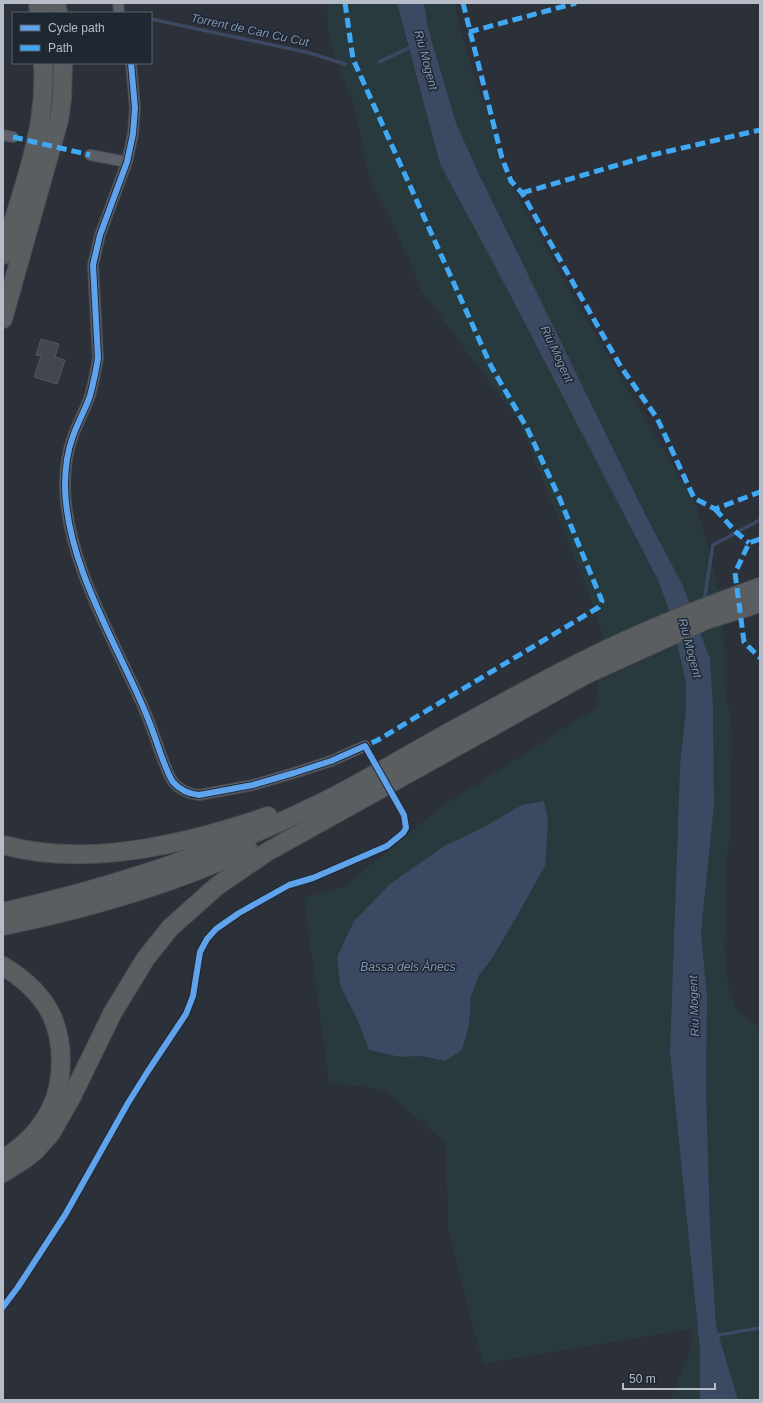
<svg xmlns="http://www.w3.org/2000/svg" width="763" height="1403" font-family="Arial,sans-serif">
<rect width="100%" height="100%" fill="#2c3038"/>
<!-- green -->
<path fill="#293a3e" fill-rule="evenodd" d="M327 3H397L440 164 505 285 657 578 670 612 686 683V708L680 766 670 1052 700 1350V1400H670L690 1352 692 1332 690 1329 483 1364 448 1228 446 1143 384 1090 329 1082 304 898 346 886 438 809 596 708 602 632 588 591 519 422 421 290 409 259 403 248 392 221 377 194 367 168 355 108 332 48 328 31ZM484 827 545 866 513 923 491 960 479 975 471 996 469 1025 445 1061 421 1056 400 1057 369 1050 357 1019 354 921 390 884 444 846Z
M424 3H455L459 28 508 179 568 288 696 505 718 585 724 639 725 688 731 720 732 752 729 791 731 814 730 835 727 856 726 917 724 946 728 986 736 1008 746 1018 760 1028V1400H738L716 1326 710 1228 706 1087 707 997 701 932 714 805 713 707 710 659 683 586 643 510 478 172 456 123 428 28Z"/>
<!-- water -->
<path fill="#3b4962" d="M397 3H424L428 28 456 123 478 172 643 510 683 586 710 659 713 707 714 805 701 932 707 997 706 1087 710 1228 716 1326 738 1400H700V1350L670 1052 680 766 686 708V683L670 612 657 578 505 285 440 164Z
M544 801 548 820 545 866 513 923 491 960 479 975 471 996 469 1025 462 1050 445 1061 421 1056 400 1057 369 1050 357 1019 340 985 337 957 354 921 390 884 444 846 484 827 522 805Z"/>
<g fill="none" stroke-linecap="round" stroke-linejoin="round">
<!-- stream -->
<path stroke="#3b4962" stroke-width="3.5" d="M151 19 310 53 345 64
M379 62 413 46
M704 601 713 545 760 520
M714 1337 718 1335 760 1328"/>
</g>
<!-- building -->
<path fill="#43464d" stroke="#54585f" d="M41 339 59 344 55 357 65 360 57 384 34 377 41 356 36 355Z"/>
<g fill="none" stroke-linecap="round" stroke-linejoin="round">
<defs>
<path id="street" d="M118 3 119 13
M131 63 135 108 133 134 127 162 100 235 93 265 98 358C96 371 93 384 90 396 85 410 78 422 73 436 67 452 65 468 65 486 66 562 115 641 144 709 150 723 155 737 160 752 164 762 167 773 173 782 180 790 189 794 199 795L253 785 294 773 331 761 365 746
M3 135 13 137
M90 155 127 162"/>
<path id="highway" d="M38 3 39 13
M56 3 58 13
M3 255C16 211 32 167 40 121 43 102 44 82 43 63
M3 319 59 120 62 99 63 63
M3 845C74 864 151 851 221 831 237 826 252 822 268 816
M3 912C113 887 219 853 321 803 368 780 412 752 459 727 501 704 544 680 587 659 643 631 701 608 760 587
M3 926C86 909 171 885 248 849
M3 966C23 978 42 995 52 1016 64 1043 64 1082 51 1108 41 1129 23 1147 3 1159
M3 1173 25 1159 35 1151 51 1133 71 1098 113 1012 146 958 170 928 217 886 267 852 585 675 706 620 760 603"/>
</defs>
<!-- street casing -->
<use href="#street" stroke="#484b51" stroke-width="12"/>
<!-- highway casing -->
<use href="#highway" stroke="#494d53" stroke-width="20"/>
<!-- street -->
<use href="#street" stroke="#5b5f67" stroke-width="10"/>
<!-- highway -->
<use href="#highway" stroke="#5b5e60" stroke-width="18"/>
<!-- quiet -->
<path stroke="#3fa9f5" stroke-width="5" stroke-dasharray="10 5" stroke-linecap="butt" d="M345 3 353 59 491 366 527 428 559 497 602 601 599 607 378 740 365 746 367 749
M463 3 502 158 511 181 522 193 621 367 657 418 694 498 715 509 760 492
M469 32 576 3
M13 137 90 155
M522 193 652 155 760 130
M715 509 736 532 749 543
M760 539 749 543 735 573 744 642 760 658"/>
<defs>
<path id="cycleway" d="M3 1307 18 1287 65 1215 128 1103 148 1071 186 1014 193 996 200 952 207 939 216 929 239 913 289 885 313 878 387 846 403 833 406 828 404 815 365 746 331 761 294 773 253 785 199 795C189 794 180 790 173 782 167 773 164 762 160 752 155 737 150 723 144 709 115 641 66 562 65 486 65 468 67 452 73 436 78 422 85 410 90 396 93 384 96 371 98 358L93 265 100 235 127 162 133 134 135 108 131 63"/>
</defs>
<!-- cycleway casing -->
<use href="#cycleway" stroke="#1f2733" stroke-width="8"/>
<!-- cycleway -->
<use href="#cycleway" stroke="#60a3ed" stroke-width="6"/>
</g>
<g text-anchor="middle" stroke-width="3" stroke-linejoin="round" paint-order="stroke">
<!-- water labels -->
<g font-size="12" font-style="italic" fill="#7f92af" stroke="#1f2733">
<text transform="translate(250 30) rotate(12)" y="4">Torrent de Can Cu Cut</text>
<text transform="translate(426 60) rotate(75)" y="4">Riu Mogent</text>
<text transform="translate(557 354) rotate(65)" y="4">Riu Mogent</text>
<text transform="translate(690 648) rotate(75)" y="4">Riu Mogent</text>
<text x="408" y="971">Bassa dels Ànecs</text>
<text transform="translate(694 1006) rotate(-92)" y="4">Riu Mogent</text>
</g>
</g>
<!-- border -->
<rect width="763" height="1403" fill="none" stroke="#b6bdc9" stroke-width="8"/>
<!-- legend -->
<rect x="12" y="12" width="140" height="52" fill="#1f2733" stroke="#5b636f"/>
<rect x="20" y="25" width="20" height="6" fill="#60a3ed" stroke="#5b636f"/>
<text x="48" y="32" font-size="12" fill="#b6bdc9">Cycle path</text>
<rect x="20" y="45" width="20" height="6" fill="#3fa9f5" stroke="#5b636f"/>
<text x="48" y="52" font-size="12" fill="#b6bdc9">Path</text>
<!-- scale -->
<path d="M623 1383v6h92v-6" fill="none" stroke="#b6bdc9" stroke-width="2"/>
<text x="629" y="1383" font-size="12" fill="#b6bdc9" stroke="#1f2733" stroke-width="3" paint-order="stroke">50 m</text>
</svg>
